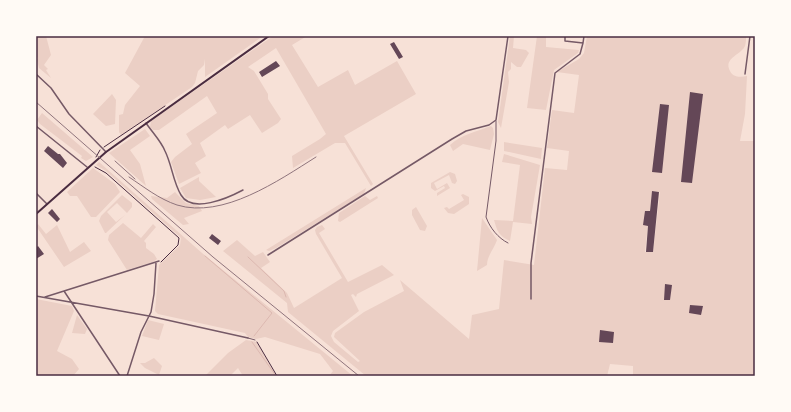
<svg xmlns="http://www.w3.org/2000/svg" width="791" height="412" font-family="'DM Sans',sans-serif">
<rect width="100%" height="100%" fill="#f7e1d7"/>
<!-- green -->
<path fill="#ebcfc5" fill-rule="evenodd" d="M36 36H46L51 55 44 65 48 69 46 70 51 78 39 68 37 60 38 58 36 56Z
M145 36H263L205 77V59L204 65 198 71 195 83 192 87 121 135 119 132V115L123 114 125 105 140 86 125 73Z
M273 36H307L292 45 318 87 348 70 355 85 397 61 416 94 344 136 373 184 371 186 345 143H335L293 168 292 156 320 139 326 134 276 48 248 67 254 71 268 94V99L281 119 278 123 262 133 250 115 228 129 225 125 200 143 206 156 195 163 201 173 179 184 171 162 175 157 192 144 186 134 217 113 207 96 159 130H153L150 127 151 121Z
M510 36H514L513 48 526 50 529 53 521 67H517L511 62V69L508 72 509 82 501 128 498 122Z
M537 36H546V47L579 50 578 53 554 70 546 110 527 108Z
M587 36H746C746 39 746 43 745 46 741 55 723 58 730 71 733 78 741 77 747 76L745 114 740 141H754L755 137V376H633V366L610 364 607 376 549 375 366 376 288 312 287 303 223 251 237 240 255 256 263 252 270 262 261 268 287 293 294 308 342 278 316 234 315 230 317 227 322 225 325 229 319 233 348 282 382 265 394 275 357 294 356 297 353 294 351 295 359 311 333 331 331 336 334 342 358 362 360 361 334 337 335 333 364 312 404 291 400 280 469 339 472 315 499 309 504 260 534 265 545 168 567 170 569 151 547 148 552 110 574 113 579 75 557 72 579 59 584 53ZM652 191 660 192 653 252H645Z
M112 94 116 100 115 124 106 126 93 114Z
M42 113 93 157 86 161 81 158 82 156 40 124 37 120Z
M491 126 493 128 494 134 490 150 463 144 453 151 450 145C462 134 476 132 491 126Z
M145 129 150 136 130 150 140 164 146 186 109 153Z
M504 142 542 148 541 159 504 151Z
M504 154 540 165 531 217 532 224 513 222 510 241C499 236 497 231 494 220L513 221 520 165 502 162Z
M99 162 202 253 353 376H329L333 371 320 354 265 337 256 339 248 337 245 333 158 314 155 311 159 265 180 245 181 238 106 171 96 165Z
M93 168 115 184 120 192 96 217H91L77 196H70L67 192Z
M450 172 455 174 457 181 455 184 452 183 449 175 434 183 437 189 447 183 450 188 437 196V193L445 188 444 186 435 191 431 188V183Z
M199 177V181L216 197 200 200 186 198 180 188Z
M366 188 364 194 276 248 269 251 266 250Z
M175 192 186 203 199 206 202 211 184 218 189 224 183 225 152 199 151 196 167 198Z
M463 194 469 197V204L454 214 448 213 444 208 447 207 449 209 464 200 461 195Z
M122 195 132 203V207L127 213 117 203 107 212 116 222 125 215 106 233H105L99 221 101 216Z
M365 196 370 200 377 196 378 198 340 222 338 221 339 213Z
M416 207 427 226 425 231 420 230 412 215V210Z
M482 218 497 240C494 249 487 256 487 265L477 271Z
M123 223 141 238 153 224 156 227 144 241 146 243V248L154 254 157 259 153 262 127 270 108 240 109 235Z
M38 224 46 234 57 225 70 252 84 242 91 251 64 267 36 226Z
M36 299 72 306 74 311 57 351 72 359 79 369 73 376H36Z
M77 315 87 329 85 334 72 333Z
M148 320 164 324 159 340 142 336Z
M246 340 257 342 276 376H243L238 368 230 376H205L228 353Z
M154 358 162 366 159 375 145 368 140 363H145Z"/>
<g fill="none" stroke-linecap="round" stroke-linejoin="round">
<!-- stream -->
<path stroke="#dcb8b0" stroke-width="1" d="M205 256 272 313 254 336
M248 257 284 291 286 297
M252 342 276 376"/>
</g>
<!-- building -->
<path fill="#644757" d="M394 42 403 57 399 59 390 44Z
M276 61 280 66 262 77 259 72Z
M690 92 703 94 692 183 681 182Z
M660 104 669 105 662 173 652 172Z
M48 146 58 154H60L67 163 63 168 44 151Z
M652 191 659 192 653 252H646L648 226 643 225 645 211H650Z
M52 209 60 219 57 222 48 213Z
M212 234 221 241 218 245 209 238Z
M38 246 44 254 36 259V248Z
M665 284 672 285 670 300H664Z
M690 305 703 306 701 315 689 313Z
M600 330 614 332 613 343 599 342Z"/>
<g fill="none" stroke-linecap="round" stroke-linejoin="round">
<!-- path -->
<path stroke="#4a2c40" stroke-width="1" d="M104 147 165 106
M96 157 100 150
M95 167 106 173 179 238 178 245 161 262
M257 342 277 376"/>
<!-- service -->
<path stroke="#755966" stroke-width="1" d="M496 121V141L486 217C490 228 498 238 508 243
M248 338 255 340"/>
<!-- minor -->
<path stroke="#755966" stroke-width="1.5" d="M565 36V41L583 43 584 36
M36 74 51 88 69 114 106 152
M745 74 750 36
M146 123C152 132 161 141 165 151 172 165 173 182 181 195 192 214 228 198 243 190
M36 126 87 167
M36 193 47 204
M268 255 452 139 466 131 489 125 496 120 508 36
M64 291 120 376
M36 296 149 316 248 338
M45 297 159 261
M531 299V263L555 73 580 54 583 43
M127 376 141 332 151 312 154 294 156 263"/>
<!-- secondary -->
<path stroke="#4a2c40" stroke-width="2" d="M36 214 106 152 269 36"/>
<!-- rail -->
<path stroke="#8f747c" stroke-width="1" d="M36 102 213 257 359 376
M115 161 135 179
M129 177C144 187 159 199 177 205 223 219 278 181 316 157"/>
</g>
<!-- border -->
<rect width="791" height="412" fill="none" stroke="#fffaf5" stroke-width="74"/>
<rect x="37" y="37" width="717" height="338" fill="none" stroke="#4a2c40" stroke-width="1.5"/>
</svg>
